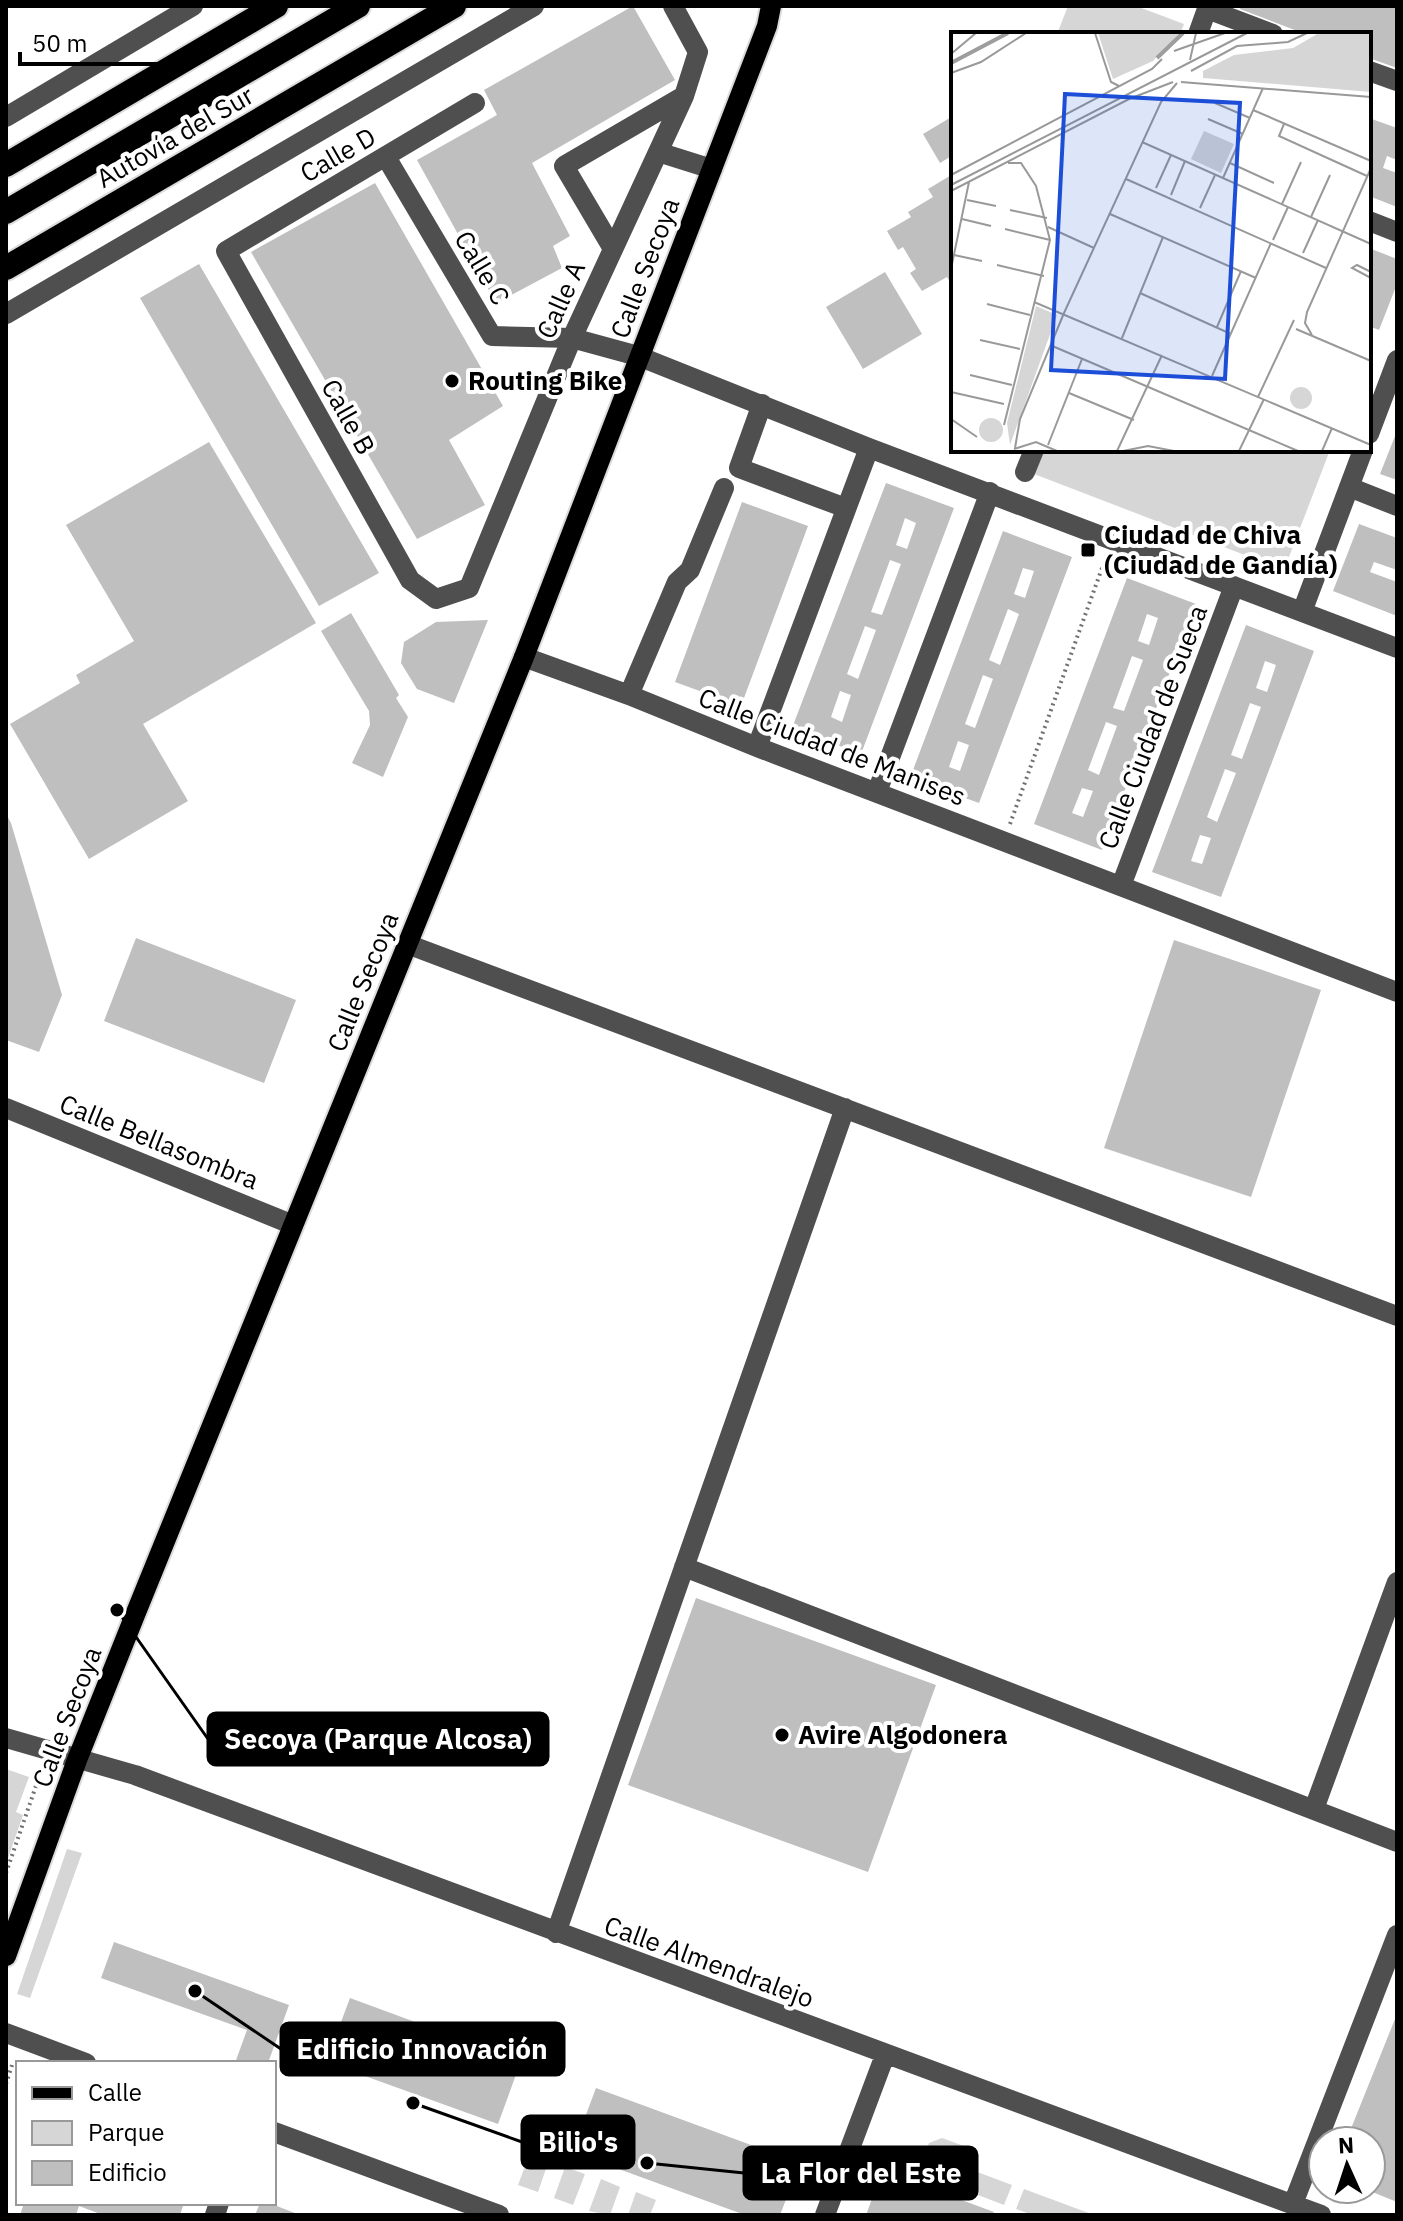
<svg xmlns="http://www.w3.org/2000/svg" width="1403" height="2221" font-family="'IBM Plex Sans',sans-serif">
<rect width="100%" height="100%" fill="#fff"/>
<!-- green -->
<path fill="#d6d6d6" d="M1068 6H1136L1184 24 1180 34H1057Z
M1044 450H1330L1284 570 1034 474Z
M6 1769 29 1777 16 1812 23 1815 6 1864Z
M67 1849 82 1853 30 1998 17 1994Z
M942 2138 972 2149 958 2188 918 2173 929 2143Z
M530 2153 549 2160 538 2192 518 2185Z
M565 2167 585 2174 573 2205 554 2198Z
M972 2170 1012 2185 1004 2205 965 2190Z
M601 2179 620 2187 610 2215 589 2211Z
M1024 2189 1094 2215H1033L1016 2209Z
M636 2192 656 2200 650 2215H628Z"/>
<!-- building -->
<path fill="#bfbfbf" fill-rule="evenodd" d="M633 6 675 80 532 163 570 236 553 246 562 268 496 303 417 160 497 115 484 90Z
M1241 6H1397V68L1369 58V34H1305L1240 9Z
M953 116V155L940 163 923 134Z
M1369 118 1397 128V160L1387 156 1383 168 1397 173V207L1369 196Z
M953 174V280L950 282 947 277 922 291 910 273 916 269 903 247 898 250 887 231 911 217 908 212 933 197 928 189Z
M375 183 503 406 449 440 485 505 417 539 251 252Z
M1369 248 1397 259V284L1379 330 1369 326 1371 279 1369 278Z
M199 264 379 573 319 606 140 298Z
M885 272 922 334 863 369 826 307Z
M1397 431V480L1380 474Z
M209 442 316 623 143 724 188 801 89 859 10 724 80 683 76 675 134 641 66 525Z
M886 483 954 508 861 754 792 728ZM905 518 916 523 907 549 896 545ZM890 560 901 564 882 615 871 612ZM865 626 876 630 858 679 847 674ZM840 691 851 695 842 722 831 717Z
M742 502 808 526 741 706 675 682Z
M1359 524 1397 538V570L1374 562 1370 572 1397 582V616L1333 591Z
M1003 531 1072 557 979 803 910 778ZM1023 568 1034 571 1025 598 1014 594ZM1008 609 1019 614 1000 665 989 660ZM983 675 993 679 975 728 965 724ZM958 741 969 745 960 771 949 767Z
M1127 578 1196 604 1102 850 1034 824ZM1147 614 1158 618 1149 645 1138 641ZM1132 656 1143 660 1124 711 1113 708ZM1106 722 1117 726 1099 775 1088 770ZM1082 788 1093 791 1083 817 1072 813Z
M351 613 399 695 396 698 408 717 383 777 352 763 370 725 369 711 321 631Z
M488 620 454 703 417 689 401 663 404 642 436 622Z
M1246 625 1314 651 1221 897 1152 872ZM1265 661 1276 665 1267 692 1256 688ZM1250 703 1261 707 1242 759 1231 755ZM1225 769 1236 773 1217 822 1207 817ZM1200 835 1211 838 1202 864 1191 861Z
M6 814 11 823 62 995 39 1052 6 1040Z
M136 938 296 1000 264 1083 104 1021Z
M1174 940 1321 990 1251 1197 1104 1148Z
M696 1598 936 1685 868 1872 628 1785Z
M114 1942 289 2005 268 2063H235L247 2030 101 1978Z
M350 1998 521 2061 498 2124 326 2062Z
M1397 2014V2202L1365 2189H1371V2141H1346Z
M596 2088 800 2163 780 2215H745L572 2152Z
M886 2172 994 2212 993 2215H866L876 2188 880 2190Z
M24 2203H184L180 2215H103L79 2206 76 2215H20Z
M260 2203H269L300 2215H255Z"/>
<g fill="none" stroke-linecap="round" stroke-linejoin="round">
<defs>
<path id="major" d="M6 1956 77 1760 135 1615 524 657 767 26 771 6"/>
<path id="highway" d="M6 165 276 6
M6 212 358 6
M6 268 454 6"/>
</defs>
<!-- major casing -->
<use href="#major" stroke="#dbdbdb" stroke-width="24"/>
<!-- highway casing -->
<use href="#highway" stroke="#dbdbdb" stroke-width="28"/>
<!-- path -->
<path stroke="#717171" stroke-width="4" stroke-dasharray="2 4" stroke-linecap="butt" d="M1010 824 1106 557
M6 1873 38 1780
M6 2084 12 2065"/>
<!-- minor -->
<path stroke="#4f4f4f" stroke-width="20" d="M1207 9 1273 34
M1198 34 1208 6
M1369 71 1397 81
M475 103 226 251 410 580 436 599 469 588 572 338 684 96 698 52 673 6
M6 117 193 6
M658 152 712 169
M386 157 492 336 572 338 638 356 869 448 1397 648
M1369 221 1397 232
M613 249 564 166 684 96
M6 314 534 6
M762 404 739 468 846 508
M1369 434 1397 360
M1025 472 1034 450
M1349 487 1397 506
M1302 612 1363 450
M524 657 629 695 757 747 1397 992
M629 695 677 582 690 570 724 488
M757 747 869 448
M877 792 990 492
M1121 886 1234 586
M407 944 1397 1316
M6 1108 291 1224
M684 1567 1397 1842
M6 1738 135 1775 1321 2215
M1314 1809 1397 1582
M556 1933 845 1108
M6 2033 86 2063
M274 2132 499 2215
M1293 2204 1397 1935
M215 2215 219 2203
M825 2215 885 2055"/>
<!-- major -->
<use href="#major" stroke="#000" stroke-width="20"/>
<!-- highway -->
<use href="#highway" stroke="#000" stroke-width="24"/>
</g>
<!-- markers -->
<g fill="#000" stroke="#fff" stroke-width="3">
<circle cx="452" cy="381" r="8"/>
<rect x="1080" y="542" width="16" height="16" rx="4"/>
<circle cx="782" cy="1735" r="8"/>
</g>
<g text-anchor="middle" stroke-width="8" stroke-linejoin="round" paint-order="stroke">
<!-- street labels -->
<g font-size="26" fill="#000" stroke="#fff">
<text transform="translate(175 137) rotate(-30)" y="9">Autovía del Sur</text>
<text transform="translate(338 155) rotate(-30)" y="9">Calle D</text>
<text transform="translate(482 268) rotate(59)" y="9">Calle C</text>
<text transform="translate(645 268) rotate(-69)" y="9">Calle Secoya</text>
<text transform="translate(561 300) rotate(-66)" y="9">Calle A</text>
<text transform="translate(348 417) rotate(61)" y="9">Calle B</text>
<text transform="translate(1153 727) rotate(-69)" y="9">Calle Ciudad de Sueca</text>
<text transform="translate(832 747) rotate(21)" y="9">Calle Ciudad de Manises</text>
<text transform="translate(363 982) rotate(-68)" y="9">Calle Secoya</text>
<text transform="translate(159 1142) rotate(22)" y="9">Calle Bellasombra</text>
<text transform="translate(67 1717) rotate(-69)" y="9">Calle Secoya</text>
<text transform="translate(709 1962) rotate(20)" y="9">Calle Almendralejo</text>
</g>
<!-- poi labels -->
<g font-size="26" font-weight="bold" fill="#000" stroke="#fff" text-anchor="start">
<text x="468" y="390">Routing Bike</text>
<text x="1104" y="544">Ciudad de Chiva<tspan x="1104" dy="30">(Ciudad de Gandía)</tspan></text>
<text x="798" y="1744">Avire Algodonera</text>
</g>
</g>
<!-- overview -->
<g transform="translate(951 32)">
<rect width="420" height="420" fill="#fff"/>
<path d="M147 1H229L202 29 162 47ZM368 1H420V60L252 46V39L283 23 342 16ZM253 99 283 112 270 141 240 127ZM85 274 106 283 59 413 56 391ZM339 366a11 11 0 1 1 22 0a11 11 0 1 1-22 0ZM28 398a12 12 0 1 1 24 0a12 12 0 1 1-24 0Z" fill="#d6d6d6"/>
<path fill="none" stroke="#9d9d9d" stroke-width="4" d="M206 26 232 1M0 31 57 1"/>
<path fill="none" stroke="#999" stroke-width="2" d="M144 1 160 50 168 54M223 19 274 1M0 22 25 1M239 28 245 1M240 39 286 14 337 10 356 1M0 41 30 30 75 1M230 50 420 65M264 71 299 86M302 78 420 129M257 87 292 102M333 92 328 104 416 144M191 110 420 212M279 131 323 151M0 143 201 37 211 27M272 146 312 56M175 147 375 236M0 153 296 1M205 156 220 123M0 159 178 67 222 50M220 163 234 129M16 168 45 174M331 172 350 130M249 176 264 143M59 178 96 186M159 182 305 246M360 185 379 143M11 187 40 194M97 195 143 216M54 197 99 208M322 208 337 175M352 221 367 188M3 223 31 229M46 233 93 244M0 237 18 150M420 240 406 233 401 236 420 246M189 261 280 302M83 270 420 413M36 272 79 283M266 295 290 239M345 297 420 329M361 303 354 291 356 280 420 136M171 306 212 205M29 308 69 317M99 313 347 419M19 343 61 353M261 344 320 211M0 360 53 372M118 361 183 388M307 365 343 288M0 387 26 405M53 393 99 208 85 154 70 131H57M97 413 131 327M64 416 69 387 113 281 210 70 226 51M63 417 85 410 106 419M166 419 211 323M172 419 197 414 223 419M288 419 313 367M371 419 381 396"/>
<path fill="#1d4ed8" fill-opacity="0.15" stroke="#1d4ed8" stroke-width="4" d="M114 62 289 71 274 347 100 338Z"/>
<rect width="420" height="420" fill="none" stroke="#000" stroke-width="4"/>
</g>
<!-- callouts -->
<path fill="none" stroke="#000" stroke-width="3" d="M117 1610L208 1739M195 1991L281 2049M413 2103L522 2142M647 2163L744 2173"/>
<g fill="#000" stroke="#fff" stroke-width="3">
<circle cx="117" cy="1610" r="8"/>
<circle cx="195" cy="1991" r="8"/>
<circle cx="413" cy="2103" r="8"/>
<circle cx="647" cy="2163" r="8"/>
</g>
<g fill="#000" stroke="#000" stroke-width="3">
<rect x="208" y="1713" width="340" height="52" rx="8"/>
<rect x="281" y="2023" width="283" height="52" rx="8"/>
<rect x="522" y="2116" width="112" height="52" rx="8"/>
<rect x="744" y="2147" width="233" height="52" rx="8"/>
</g>
<g font-size="28" text-anchor="middle" font-weight="bold" fill="#fff">
<text x="378" y="1749">Secoya (Parque Alcosa)</text>
<text x="422" y="2059">Edificio Innovación</text>
<text x="578" y="2152">Bilio's</text>
<text x="861" y="2183">La Flor del Este</text>
</g>
<!-- border -->
<rect width="1403" height="2221" fill="none" stroke="#000000" stroke-width="16"/>
<!-- legend -->
<rect x="16" y="2061" width="260" height="144" fill="#ffffff" stroke="#999999" stroke-width="2"/>
<rect x="32" y="2087" width="40" height="12" fill="#000000" stroke="#999999" stroke-width="2"/>
<text x="88" y="2101" font-size="24" fill="#000000">Calle</text>
<rect x="32" y="2121" width="40" height="24" fill="#d6d6d6" stroke="#999999" stroke-width="2"/>
<text x="88" y="2141" font-size="24" fill="#000000">Parque</text>
<rect x="32" y="2161" width="40" height="24" fill="#bfbfbf" stroke="#999999" stroke-width="2"/>
<text x="88" y="2181" font-size="24" fill="#000000">Edificio</text>
<!-- north arrow -->
<g transform="translate(1347 2165) rotate(357)"><circle r="38" fill="#ffffff" stroke="#999999" stroke-width="2"/>
<path d="M0-6L14 30L0 20L-14 30Z" fill="#000000"/>
<text y="-12" font-size="22" font-weight="bold" text-anchor="middle" fill="#000000">N</text>
</g>
<!-- scale -->
<path d="M20 52v12h168v-12" fill="none" stroke="#000000" stroke-width="4"/>
<text x="32" y="52" font-size="24" fill="#000000" stroke="#ffffff" stroke-width="6" paint-order="stroke">50 m</text>
</svg>
